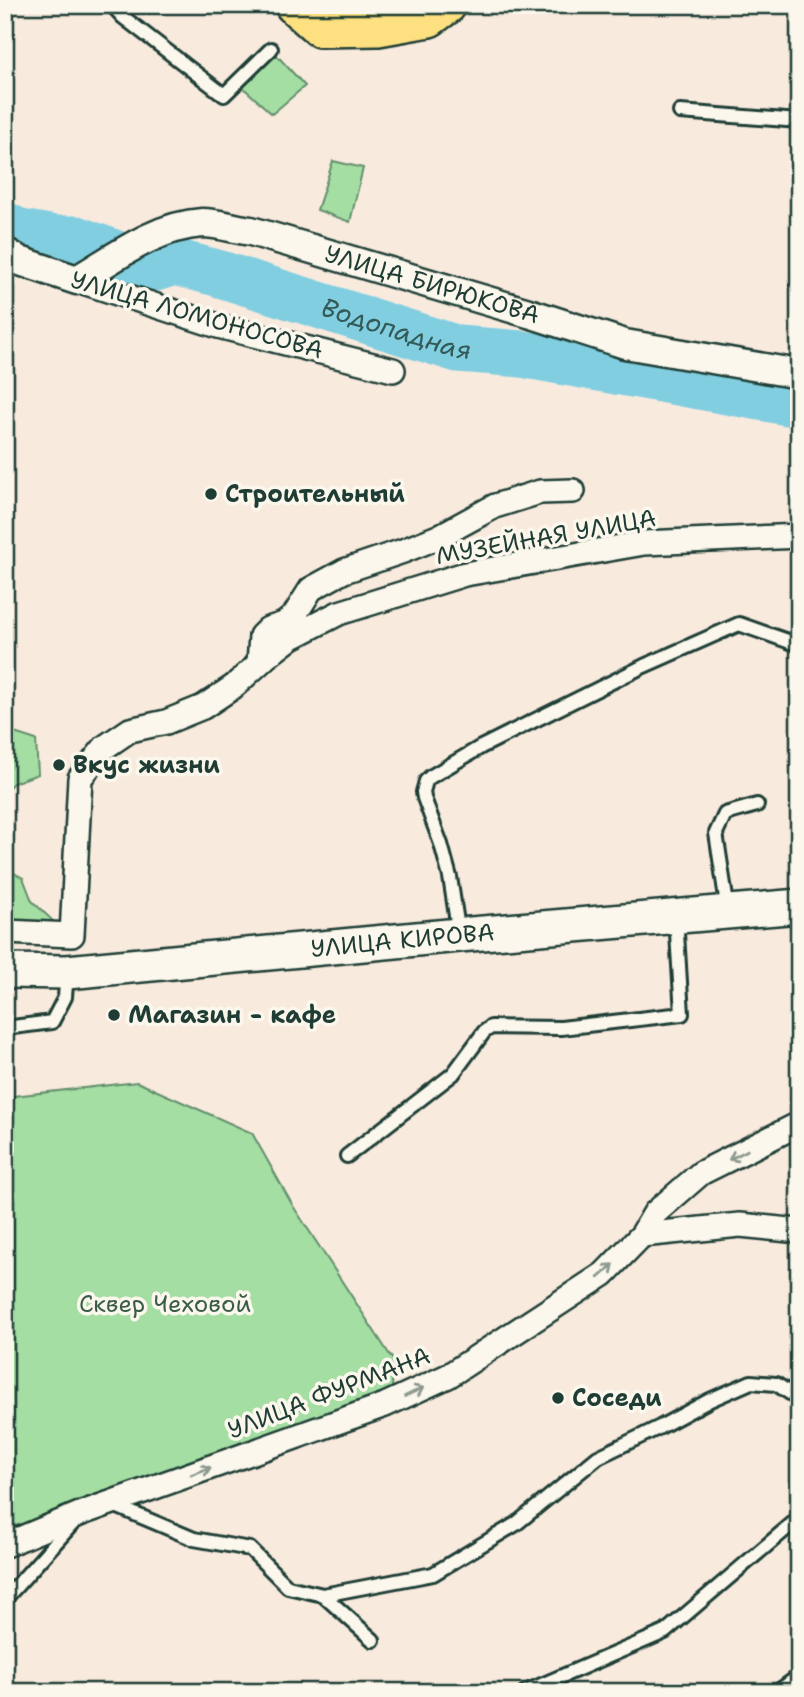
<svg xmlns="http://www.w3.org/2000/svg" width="804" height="1697" font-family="'Shantell Sans',sans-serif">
<rect width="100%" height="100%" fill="#f9eade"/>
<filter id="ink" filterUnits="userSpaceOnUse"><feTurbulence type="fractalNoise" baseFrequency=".0143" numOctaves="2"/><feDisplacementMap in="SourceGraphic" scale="14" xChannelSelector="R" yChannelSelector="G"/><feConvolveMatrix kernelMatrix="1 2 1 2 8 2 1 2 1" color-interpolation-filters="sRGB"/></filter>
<g filter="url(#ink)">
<!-- green -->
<path fill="#a4dea3" stroke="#628e6c" stroke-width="2" d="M271 49 305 86 272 114 237 82Z
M333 161 363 168 350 222 317 210Z
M5 730 36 740 38 774 13 783 5 791Z
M5 868 23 878 32 901 52 920 21 940 5 939Z
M137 1082 252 1133 293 1206 393 1360 392 1391 5 1537V1097Z"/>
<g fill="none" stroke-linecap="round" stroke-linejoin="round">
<!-- river -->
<path stroke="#81cee0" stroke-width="47" id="s1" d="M5 225 20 233 55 239H76L155 268 174 262 217 273 458 349 522 354 799 404"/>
<defs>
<path id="service" d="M112 5 123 17 224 95 271 49
M680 112 799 121
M728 911 716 833 725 814 757 805
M459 935 450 877 441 844 424 798 423 792 426 781 430 777 481 747 644 666 739 624 799 645
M5 1028 52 1022 65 997 67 972
M347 1156 453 1074 484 1032 491 1027 561 1028 682 1014 676 917
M111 1504 194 1539 250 1549 288 1587 323 1595 433 1574 516 1524 598 1457 660 1427 710 1400 751 1382 776 1384 799 1399
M323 1595 373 1640
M5 1599 75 1521
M525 1692 665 1632 799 1518
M777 1692 799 1676"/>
<path id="minor" d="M77 280 218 326 393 370
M259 663 261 636 268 629 284 624 294 616 311 589 344 571 403 551 438 537 495 506 540 492 573 491
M5 932 72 935 80 778 105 747 130 730 166 722 203 707 233 687 266 657 292 637 339 613 465 574 644 543 799 536
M642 1235 740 1225 799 1231
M5 1545 82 1513 385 1405 448 1376 604 1274 642 1235 655 1213 701 1173 799 1124"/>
<g id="tertiary">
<path id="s2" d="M5 252 20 261 77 280C116 257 156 226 202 223 218 223 236 229 251 231L532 314 625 344 799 374"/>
</g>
<g id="secondary">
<path id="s3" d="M5 971 67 972 459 935 799 906"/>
</g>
<path id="primary" d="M294 5 320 28 378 27 429 18 447 5"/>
</defs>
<!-- service casing -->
<use href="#service" stroke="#1f3d34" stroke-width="18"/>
<!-- minor casing -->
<use href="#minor" stroke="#1f3d34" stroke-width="28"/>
<!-- tertiary casing -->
<use href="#tertiary" stroke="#1f3d34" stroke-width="33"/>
<!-- secondary casing -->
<use href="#secondary" stroke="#1f3d34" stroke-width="38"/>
<!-- primary casing -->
<use href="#primary" stroke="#1f3d34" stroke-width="42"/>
<!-- service -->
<use href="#service" stroke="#fbf7ec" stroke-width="12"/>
<!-- minor -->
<use href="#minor" stroke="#fbf7ec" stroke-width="23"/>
<!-- tertiary -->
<use href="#tertiary" stroke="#fbf7ec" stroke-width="28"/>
<!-- secondary -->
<use href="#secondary" stroke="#fbf7ec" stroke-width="33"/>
<!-- primary -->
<use href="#primary" stroke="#fde080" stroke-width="37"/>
</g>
<!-- one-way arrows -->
<defs><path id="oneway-shaft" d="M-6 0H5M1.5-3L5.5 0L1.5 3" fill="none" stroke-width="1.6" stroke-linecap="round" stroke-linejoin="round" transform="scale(1.75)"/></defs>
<g stroke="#8d9a90">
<use href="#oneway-shaft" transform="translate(738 1155) rotate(153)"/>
<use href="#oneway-shaft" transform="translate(606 1271) rotate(-41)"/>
<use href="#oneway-shaft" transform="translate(414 1392) rotate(-25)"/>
<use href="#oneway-shaft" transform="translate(201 1471) rotate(-20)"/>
</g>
</g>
<!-- markers -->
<g fill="#1f3d34" stroke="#fbf7ec" stroke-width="2.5">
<circle cx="211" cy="494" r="7"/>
<circle cx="59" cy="765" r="7"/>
<circle cx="114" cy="1015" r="7"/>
<circle cx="558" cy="1398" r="7"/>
</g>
<g text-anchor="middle" stroke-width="7" stroke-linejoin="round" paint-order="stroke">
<!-- street labels -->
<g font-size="24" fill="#1f3d34" stroke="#fbf7ec">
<text dy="8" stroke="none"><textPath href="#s2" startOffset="455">УЛИЦА БИРЮКОВА</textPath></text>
<text transform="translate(197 315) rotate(16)" y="8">УЛИЦА ЛОМОНОСОВА</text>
<text transform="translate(546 537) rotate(-10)" y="8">МУЗЕЙНАЯ УЛИЦА</text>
<text dy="8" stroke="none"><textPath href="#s3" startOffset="399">УЛИЦА КИРОВА</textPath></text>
<text transform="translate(329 1393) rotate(-21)" y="8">УЛИЦА ФУРМАНА</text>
</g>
<!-- poi labels -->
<g font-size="24" font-weight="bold" fill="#1f3d34" stroke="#fbf7ec" text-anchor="start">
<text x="225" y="502">Строительный</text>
<text x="73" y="773">Вкус жизни</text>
<text x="128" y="1023">Магазин - кафе</text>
<text x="572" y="1406">Соседи</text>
</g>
<!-- park labels -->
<g font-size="24" fill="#3a5d4a" stroke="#fbf7ec">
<text x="165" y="1312">Сквер Чеховой</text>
</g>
<!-- water labels -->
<g font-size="26" font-style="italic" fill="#335a56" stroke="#fbf7ec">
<text dy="9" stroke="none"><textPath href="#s1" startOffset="410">Водопадная</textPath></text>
</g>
</g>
<!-- margin -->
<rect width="804" height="1697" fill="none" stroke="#fbf7ec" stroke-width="28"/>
<rect x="14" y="14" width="776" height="1669" fill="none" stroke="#1f3d34" stroke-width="2.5" filter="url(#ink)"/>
</svg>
